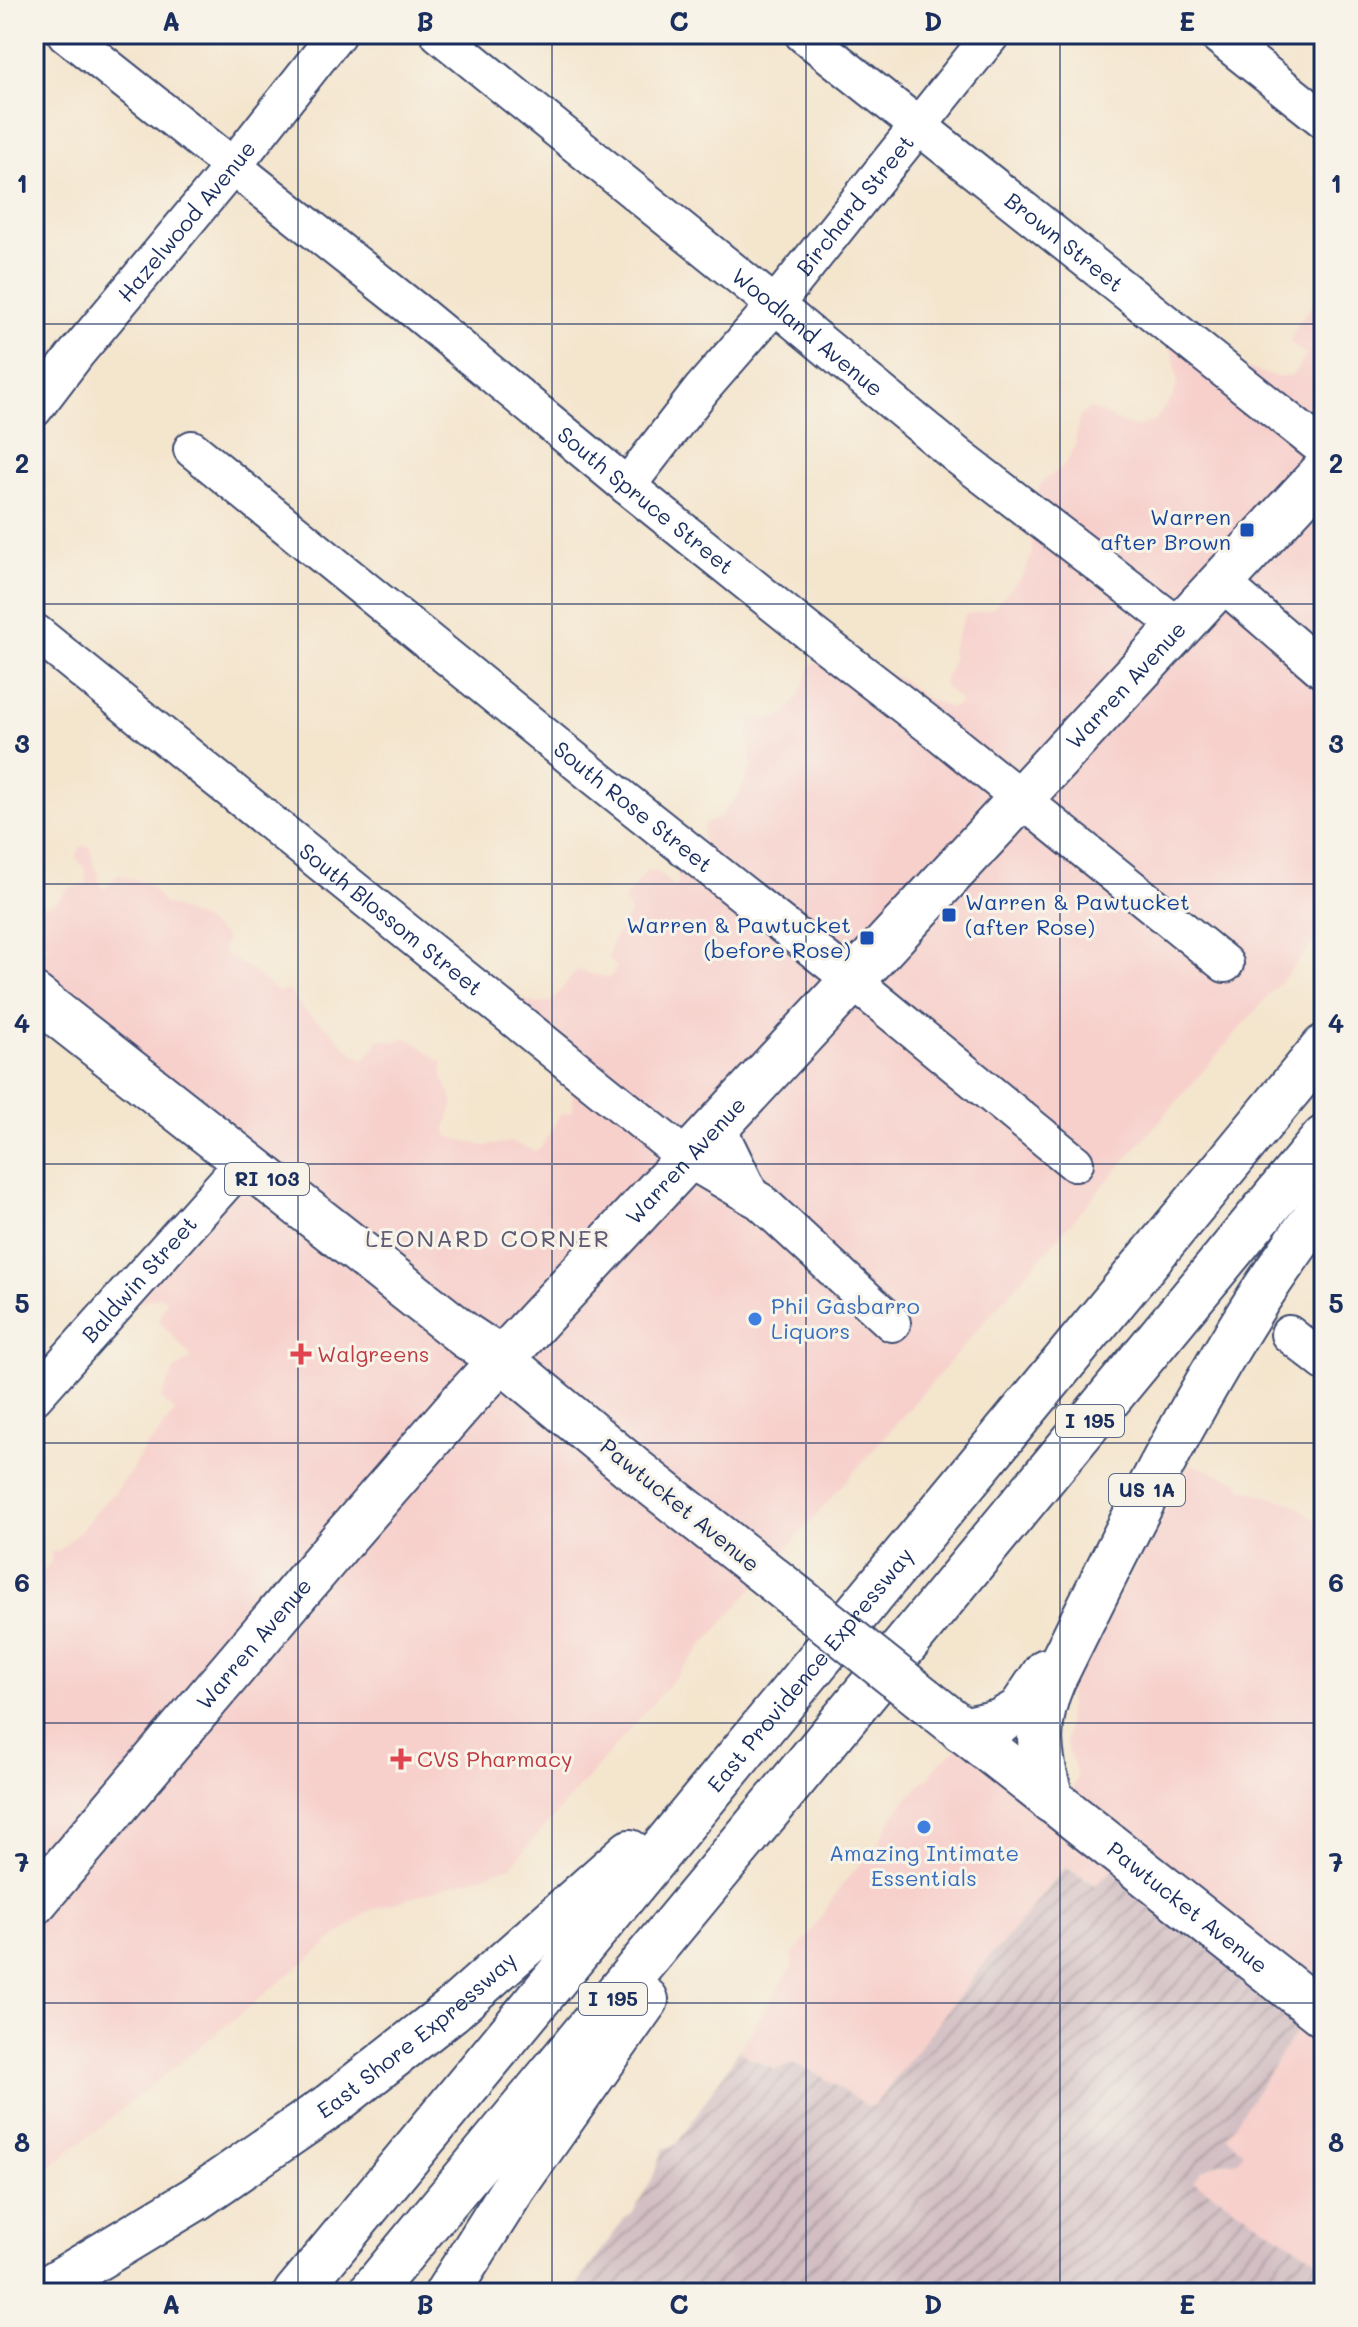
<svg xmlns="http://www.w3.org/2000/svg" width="1358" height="2327" font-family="Mali,sans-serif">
<defs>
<pattern id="industrial-furrows" width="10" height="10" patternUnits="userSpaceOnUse" patternTransform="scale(2)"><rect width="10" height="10" fill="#d2bec3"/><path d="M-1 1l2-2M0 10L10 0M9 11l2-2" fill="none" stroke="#aa9ba2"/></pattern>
</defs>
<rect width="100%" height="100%" fill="#f7f3e8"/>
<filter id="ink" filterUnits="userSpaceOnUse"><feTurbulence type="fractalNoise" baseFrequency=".0125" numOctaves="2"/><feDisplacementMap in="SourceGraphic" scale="16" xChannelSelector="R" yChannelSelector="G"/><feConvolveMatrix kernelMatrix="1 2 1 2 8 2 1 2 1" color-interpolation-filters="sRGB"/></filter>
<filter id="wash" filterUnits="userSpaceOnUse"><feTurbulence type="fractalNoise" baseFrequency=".006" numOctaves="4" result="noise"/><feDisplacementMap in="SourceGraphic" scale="32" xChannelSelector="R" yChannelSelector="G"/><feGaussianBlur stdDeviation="1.8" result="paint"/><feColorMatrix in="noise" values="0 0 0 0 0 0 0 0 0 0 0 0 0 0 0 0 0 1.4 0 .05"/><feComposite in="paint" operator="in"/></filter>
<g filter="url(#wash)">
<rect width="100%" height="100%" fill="#f4e5cd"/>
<!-- built -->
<path fill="#f7d0cc" d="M1324 290V932L510 1867 368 1911 34 2180V1584L51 1562V1552L59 1551 82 1529 96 1510 114 1493 131 1471 148 1443 155 1439 175 1411 161 1399 174 1370 187 1362 192 1357 159 1321 166 1300 159 1296 145 1300 136 1307 234 1157 34 995V955L43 953 49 947 34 943V917L40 907 57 901 69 888 86 885V870L76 857 81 846H91L93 864 99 873V883L104 890 118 874 148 884 163 903 201 919 226 938 223 952 244 965 278 992 289 991 305 1011 336 1035 349 1050 364 1060 380 1039 397 1042 403 1038 410 1039 443 1063V1077L454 1103 445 1130 450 1137 484 1146 510 1142 536 1151 542 1146 561 1113H571L573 1107 572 1093 552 1072 507 994 536 1004 552 1001 577 970 609 978 617 968 608 957 613 940 630 914 625 903 626 896 646 872H656L676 888 678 882 677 867 668 856H700L704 824 717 819 739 795 752 764 747 734 752 718 774 719 785 715 799 696 812 664 842 656 902 680 924 697 950 708 962 703 943 685 953 659 951 651 965 615 993 608 1023 575 1032 554 1031 539 1020 529V524L1035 504 1040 484 1064 465 1075 447 1079 417 1090 408 1127 425 1138 427 1155 420 1171 399 1178 384 1173 354 1165 344 1277 377 1292 375 1307 355 1289 342 1299 322Z
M1191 1464 1238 1481 1242 1488 1296 1505 1324 1526V2264L1193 2181 1202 2172 1215 2164 1228 2163 1243 2152 1227 2136 1292 2038 1096 1885 1071 1869 1064 1867 1000 1947 992 1953 874 2106 869 2107 816 2073 792 2063 775 2070 751 2058 739 2050 792 1967 793 1953 801 1947 841 1886 878 1844 894 1814 922 1782 929 1778 937 1765 969 1739 1060 1808 1078 1777 1066 1744 1070 1687Z"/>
<!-- industrial -->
<path fill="url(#industrial-furrows)" d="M1125 1859 1311 2003 1292 2038 1227 2136 1243 2152 1239 2160 1215 2164 1202 2171 1193 2181 1324 2264V2293H572L625 2218 632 2214 653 2177 663 2149 677 2144 739 2050 751 2058 775 2070 792 2063 816 2073 869 2107 874 2106 992 1953 1000 1947 1065 1867 1096 1885Z"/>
</g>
<g filter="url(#ink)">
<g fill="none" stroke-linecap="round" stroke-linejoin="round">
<defs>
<g id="minor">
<path id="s1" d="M66 34 418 313 627 486 809 632 941 734 1225 964"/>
<path id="s2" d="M439 34 775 305 959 457 1180 627"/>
<path id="s3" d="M803 34 1324 449"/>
<path d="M1216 34 1324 120"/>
<path id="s4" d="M34 409 76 354 233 166 337 34"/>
<path id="s5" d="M192 449 594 776 853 981 1075 1163"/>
<path id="s6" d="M627 486 702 389 775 305 992 34"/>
<path d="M1221 582 1324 671"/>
<path id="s7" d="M36 633 688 1159 751 1196 717 1126"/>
<path d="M751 1196 760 1201 892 1323"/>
<path d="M1289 1334 1324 1362"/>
<path id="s8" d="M34 1397 244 1162"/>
</g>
<g id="major">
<path d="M34 996 466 1336 502 1360 631 1467 744 1556"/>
<path id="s9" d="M924 1699 1324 2015"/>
<path id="s10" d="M34 1903 341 1541 463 1401 1324 471"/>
</g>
<g id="highway">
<path d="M962 1730 999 1722 1020 1710 1046 1671"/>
<path d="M1052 1801C1038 1757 1034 1723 1053 1680 1114 1556 1175 1432 1248 1315 1271 1277 1298 1241 1324 1205"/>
<path id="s11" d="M39 2293 195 2199 331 2105 451 2011 630 1852"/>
<path id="s12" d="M296 2293 1324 1047"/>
<path d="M370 2293 1324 1138"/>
<path d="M447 2293 514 2187 646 2000"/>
</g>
</defs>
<!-- minor casing -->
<use href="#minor" stroke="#3c4a6f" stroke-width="40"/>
<!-- major casing -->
<use href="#major" stroke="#3c4a6f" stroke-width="48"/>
<!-- highway casing -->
<use href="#highway" stroke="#3c4a6f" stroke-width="48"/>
<!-- minor -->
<use href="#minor" stroke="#fff" stroke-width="36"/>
<!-- major -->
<use href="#major" stroke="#fff" stroke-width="44"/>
<!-- highway -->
<use href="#highway" stroke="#fff" stroke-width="44"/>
<defs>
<path id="major-bridge" d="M744 1556 924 1699"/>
</defs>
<!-- major-bridge casing -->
<use href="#major-bridge" stroke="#3c4a6f" stroke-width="48" stroke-linecap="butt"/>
<!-- major-bridge -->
<use href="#major-bridge" stroke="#fff" stroke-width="44"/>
</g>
</g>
<!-- grid -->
<path fill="none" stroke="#1b2f5e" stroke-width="2" stroke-opacity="0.55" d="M298 34V2293M552 34V2293M806 34V2293M1060 34V2293M34 324H1324M34 604H1324M34 884H1324M34 1164H1324M34 1443H1324M34 1723H1324M34 2003H1324"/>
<!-- markers -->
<g fill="#1a4fb4" stroke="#f7f3e8" stroke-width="3">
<rect x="1239" y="522" width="16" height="16" rx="4"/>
<rect x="941" y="907" width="16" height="16" rx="4"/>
<rect x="859" y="930" width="16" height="16" rx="4"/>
</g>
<g fill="#3f7fe0" stroke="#f7f3e8" stroke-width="3">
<circle cx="755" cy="1319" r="8"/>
<circle cx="924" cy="1827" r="8"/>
</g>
<g fill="#e0444e" stroke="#f7f3e8" stroke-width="3">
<path d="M297 1342h8v8h8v8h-8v8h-8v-8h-8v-8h8z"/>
<path d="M397 1747h8v8h8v8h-8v8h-8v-8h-8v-8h8z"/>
</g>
<g text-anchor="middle" stroke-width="6" stroke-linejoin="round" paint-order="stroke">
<!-- shield labels -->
<g fill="#f7f3e8" stroke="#5d6a87" stroke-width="2">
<rect x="225" y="1163" width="84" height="32" rx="6"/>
<rect x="1056" y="1405" width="68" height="32" rx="6"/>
<rect x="1109" y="1474" width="76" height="32" rx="6"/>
<rect x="579" y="1983" width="68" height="32" rx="6"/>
</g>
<g font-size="20" font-weight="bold" fill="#1b2f5e">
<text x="267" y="1186">RI 103</text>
<text x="1090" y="1428">I 195</text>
<text x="1147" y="1497">US 1A</text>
<text x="613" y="2006">I 195</text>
</g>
<!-- street labels -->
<g font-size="22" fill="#1b2f5e" stroke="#f7f3e8">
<text dy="8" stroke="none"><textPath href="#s6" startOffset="362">Birchard Street</textPath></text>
<text dy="8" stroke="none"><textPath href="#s4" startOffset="242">Hazelwood Avenue</textPath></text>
<text dy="8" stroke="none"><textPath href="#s3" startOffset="334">Brown Street</textPath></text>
<text dy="8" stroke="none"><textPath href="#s2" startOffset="474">Woodland Avenue</textPath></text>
<text dy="8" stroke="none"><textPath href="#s1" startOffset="744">South Spruce Street</textPath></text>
<text dy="8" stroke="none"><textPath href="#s10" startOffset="1636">Warren Avenue</textPath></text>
<text dy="8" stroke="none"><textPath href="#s5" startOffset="568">South Rose Street</textPath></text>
<text dy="8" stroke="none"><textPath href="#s7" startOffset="456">South Blossom Street</textPath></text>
<text dy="8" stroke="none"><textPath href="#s10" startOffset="988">Warren Avenue</textPath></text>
<text dy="8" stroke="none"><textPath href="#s8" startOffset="158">Baldwin Street</textPath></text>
<text transform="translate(680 1505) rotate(39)" y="8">Pawtucket Avenue</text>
<text dy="8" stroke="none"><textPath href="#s10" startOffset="340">Warren Avenue</textPath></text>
<text dy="8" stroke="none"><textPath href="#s12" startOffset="808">East Providence Expressway</textPath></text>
<text dy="8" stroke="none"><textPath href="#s9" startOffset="336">Pawtucket Avenue</textPath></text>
<text dy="8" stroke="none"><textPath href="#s11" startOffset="458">East Shore Expressway</textPath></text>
</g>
<!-- transit labels -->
<g font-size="22" fill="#164399" stroke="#f7f3e8" text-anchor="end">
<text x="1231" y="525">Warren<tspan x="1231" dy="25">after Brown</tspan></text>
<text x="965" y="910" text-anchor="start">Warren &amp; Pawtucket<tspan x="965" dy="25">(after Rose)</tspan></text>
<text x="851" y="933">Warren &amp; Pawtucket<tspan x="851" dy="25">(before Rose)</tspan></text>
</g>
<!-- shop labels -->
<g font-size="22" fill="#366cbe" stroke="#f7f3e8" text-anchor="start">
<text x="771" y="1314">Phil Gasbarro<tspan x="771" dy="25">Liquors</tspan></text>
<text x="924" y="1861" text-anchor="middle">Amazing Intimate<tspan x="924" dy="25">Essentials</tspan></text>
</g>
<!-- health labels -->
<g font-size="22" fill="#be3a42" stroke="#f7f3e8" text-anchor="start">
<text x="317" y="1362">Walgreens</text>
<text x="417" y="1767">CVS Pharmacy</text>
</g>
<!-- neighbourhood labels -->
<g font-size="24" letter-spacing="2" fill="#5e5874" stroke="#f7f3e8">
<text x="488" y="1247">LEONARD CORNER</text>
</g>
</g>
<!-- margin -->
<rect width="1358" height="2327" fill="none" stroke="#f7f3e8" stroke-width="88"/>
<rect x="44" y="44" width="1270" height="2239" fill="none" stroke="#1b2f5e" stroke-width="3"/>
<g font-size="26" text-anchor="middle" font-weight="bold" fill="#1b2f5e">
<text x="171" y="31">A</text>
<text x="425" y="31">B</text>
<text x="679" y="31">C</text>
<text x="933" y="31">D</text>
<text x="1187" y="31">E</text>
<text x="22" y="193">1</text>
<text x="1336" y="193">1</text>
<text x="22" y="473">2</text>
<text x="1336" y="473">2</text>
<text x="22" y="753">3</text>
<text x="1336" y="753">3</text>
<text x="22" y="1033">4</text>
<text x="1336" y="1033">4</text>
<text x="22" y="1313">5</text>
<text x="1336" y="1313">5</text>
<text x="22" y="1592">6</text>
<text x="1336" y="1592">6</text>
<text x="22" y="1872">7</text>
<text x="1336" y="1872">7</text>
<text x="22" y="2152">8</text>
<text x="1336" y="2152">8</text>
<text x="171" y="2314">A</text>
<text x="425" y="2314">B</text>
<text x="679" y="2314">C</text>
<text x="933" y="2314">D</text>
<text x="1187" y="2314">E</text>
</g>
</svg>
